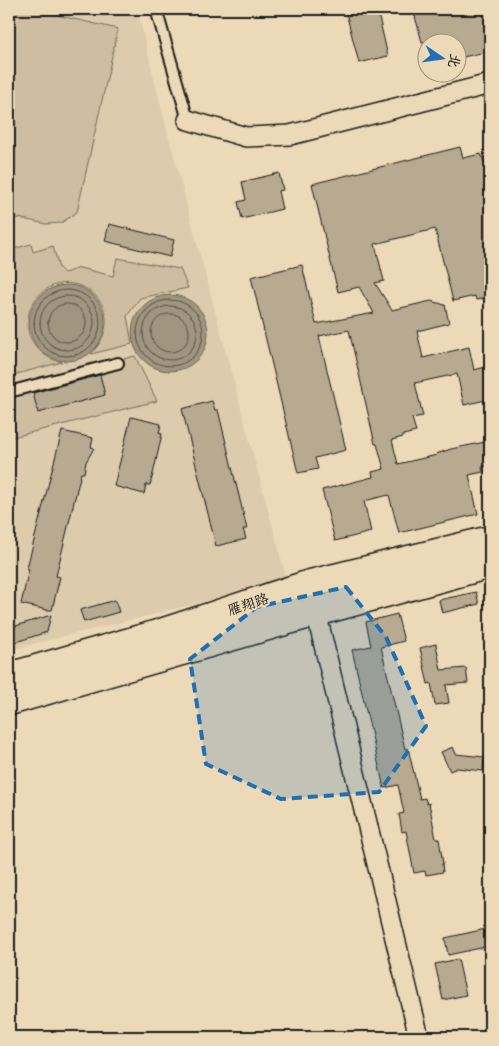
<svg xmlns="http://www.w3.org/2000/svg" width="499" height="1046" font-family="Pangolin,'LXGW WenKai TC',sans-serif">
<rect width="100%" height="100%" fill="#ecd9b7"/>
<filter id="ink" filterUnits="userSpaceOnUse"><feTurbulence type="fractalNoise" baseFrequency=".02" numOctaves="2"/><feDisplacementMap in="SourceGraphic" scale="10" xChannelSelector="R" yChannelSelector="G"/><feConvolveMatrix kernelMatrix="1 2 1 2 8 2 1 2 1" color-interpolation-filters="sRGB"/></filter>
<g filter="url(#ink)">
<!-- built -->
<path fill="#dccbac" d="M9 9H137L166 127 287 581 9 650Z"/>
<!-- green -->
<path fill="#cebda0" stroke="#756c5e" d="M9 9H30L118 29 77 212 61 223 46 224 9 216Z
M31 244 33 252 53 246 59 268 64 273 80 268 113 276 117 258 180 269 188 288 140 298 127 316 132 344 91 354C138 304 63 255 33 303 27 313 26 327 30 337 36 350 48 360 62 362L13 375 9 361V250Z
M135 356 157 401 9 438V388Z"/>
<!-- water -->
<path fill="#a2957f" stroke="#6c6557" d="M29 323a38 38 0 1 1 76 0a38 38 0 1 1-76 0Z
M132 333a38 38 0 1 1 76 0a38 38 0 1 1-76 0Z"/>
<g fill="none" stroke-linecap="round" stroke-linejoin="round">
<!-- shore -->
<path stroke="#524c44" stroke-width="1" d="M34 323a33 33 0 1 1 66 0a33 33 0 1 1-66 0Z
M40 323a27 27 0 1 1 54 0a27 27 0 1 1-54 0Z
M137 333a33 33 0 1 1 66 0a33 33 0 1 1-66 0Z
M48 323a19 19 0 1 1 38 0a19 19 0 1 1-38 0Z
M143 333a27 27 0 1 1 54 0a27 27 0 1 1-54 0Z
M151 333a19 19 0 1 1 38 0a19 19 0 1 1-38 0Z"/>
</g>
<!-- building -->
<path fill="#b8aa91" stroke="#1c1c1c" d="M345 9H377L388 56 359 63Z
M413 9H490V51L463 57 461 49 458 50 456 42H422Z
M460 147 463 158 481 154 484 162 490 161V297L476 300 475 296 453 301 435 229 375 244 384 281 375 283 392 310 431 301 445 305 449 323 417 331 423 358 469 347 474 370 490 366V399L464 405 457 374 415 383 423 416 412 418 416 432 403 435V437L392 440 398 464 437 455 436 454 451 449 490 441V465L482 467 483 472 469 475 478 514 399 533 389 495 364 501 371 532 335 541 322 490 373 477 372 472 384 469 377 444H375L349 330 319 336 346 450 315 458 318 469 298 473 251 277 302 265 316 324 374 313 359 287 338 292 312 184Z
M279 173 283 190 278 191 282 209 242 219 238 202 246 200 242 182Z
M109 224 174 240 170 257 105 241Z
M100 375 105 395 38 413 33 393Z
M212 401 215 410H218L247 529H243L246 539 216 546 182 409Z
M131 417 161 424 159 433 162 434 153 474 150 485H146L144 494 114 486Z
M62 431 93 438 91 447 94 448 86 462 84 473H81L56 576 60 577 52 610H47L21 604 29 569 27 568Z
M476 592 479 604 442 613 439 600Z
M115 600 119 612 84 622 80 610Z
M397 614 404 641 381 647 405 749 408 748 420 799 425 798 427 804 429 803 436 839H439L443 864H442L443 872 426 875 425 871 414 873 406 831 402 832 399 814 404 813 398 785 384 788 352 650 371 646 366 622Z
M51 615 47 632 13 643 9 628Z
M436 644 441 670 466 668 468 683 446 685 449 703 435 705 431 683 428 684 420 648Z
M453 747 456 754 484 757 483 771 457 768 450 771 441 752Z
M490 928V946L448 955 445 938Z
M458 959 466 995 443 1000 435 964Z"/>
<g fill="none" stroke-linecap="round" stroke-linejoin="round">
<defs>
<path id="service" d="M156 9 188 120
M9 392 118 363"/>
<path id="minor" d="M188 120 246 137 290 135 490 84
M313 600 419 1037"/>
<path id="secondary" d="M9 677 158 634 310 584 490 540
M9 701 316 612 490 564"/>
</defs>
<!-- service casing -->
<use href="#service" stroke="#1c1c1c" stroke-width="14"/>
<!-- minor casing -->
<use href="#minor" stroke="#1c1c1c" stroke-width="22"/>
<!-- secondary casing -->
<use href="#secondary" stroke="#1c1c1c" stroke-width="31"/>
<!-- service -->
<use href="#service" stroke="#ecd9b7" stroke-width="10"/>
<!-- minor -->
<use href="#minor" stroke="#ecd9b7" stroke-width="19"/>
<!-- secondary -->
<use href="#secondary" stroke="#ecd9b7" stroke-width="28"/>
</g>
</g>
<!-- marked area -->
<path fill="#1f6fb2" fill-opacity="0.2" stroke="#1f6fb2" stroke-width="4" stroke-dasharray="10 6" stroke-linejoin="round" d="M346 587 386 637 426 726 379 792 281 799 206 764 190 659 257 607Z"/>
<g text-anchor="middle" stroke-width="4" stroke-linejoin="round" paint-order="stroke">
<!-- street labels -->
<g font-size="14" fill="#1c1c1c" stroke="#ecd9b7">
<text transform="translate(248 604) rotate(-18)" y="5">雁翔路</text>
</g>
</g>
<!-- margin -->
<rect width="499" height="1046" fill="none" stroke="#ecd9b7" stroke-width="30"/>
<rect x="15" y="15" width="469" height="1016" fill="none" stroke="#1c1c1c" stroke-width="2" filter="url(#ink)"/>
<!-- north arrow -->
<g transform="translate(442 58) rotate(103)"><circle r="24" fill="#ecd9b7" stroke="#998d79"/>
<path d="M0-4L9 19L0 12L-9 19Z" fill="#1f6fb2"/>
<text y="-8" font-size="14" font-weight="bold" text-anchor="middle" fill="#1c1c1c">北</text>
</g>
</svg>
